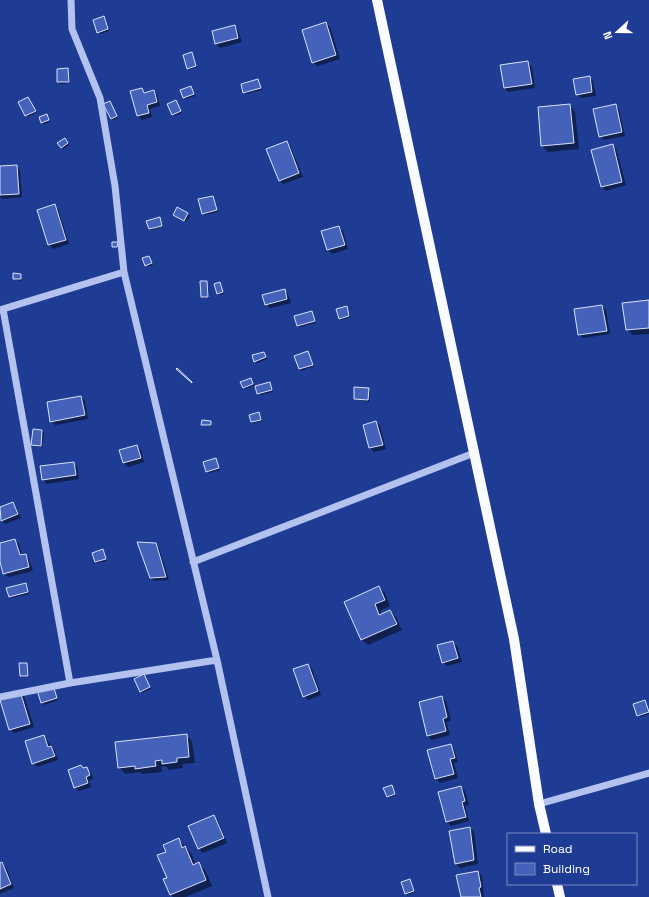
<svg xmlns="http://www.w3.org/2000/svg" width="649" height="897" font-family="'Space Grotesk',sans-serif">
<rect width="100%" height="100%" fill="#1f3c95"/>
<!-- shadow -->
<path fill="#0007" d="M104 17 109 31 100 34 98 32Z
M326 23 330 27 340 59 317 66 313 62Z
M234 26 238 30 242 42 220 48 216 44 213 31Z
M192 54 197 67 189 70 188 68Z
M528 63 532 67 535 88 508 92 504 88 501 66Z
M58 70H68L69 71 70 83 60 84 58 82Z
M589 77 593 81 596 96 581 98 577 94Z
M258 80 262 90 246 94 244 92Z
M191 87 195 96 186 99 184 97Z
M142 89 146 93 154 91 157 95 160 106 150 109 152 117 142 120 138 116Z
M28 98 37 112 28 117 19 103Z
M110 102 118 118 113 120 111 119Z
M176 102 182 113 174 116 173 115Z
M569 105 575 112 579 149 548 152 542 146Z
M615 105 619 109 625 136 604 140 600 136Z
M47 115 50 122 44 124 42 122Z
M66 140 69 145 63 149 62 147Z
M286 142 290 146 303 177 283 184 279 180Z
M612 145 616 149 626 185 606 191 602 187Z
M16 166 20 170 22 197 2 199 0 197V167Z
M213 197 218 212 205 215 200 200Z
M54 206 58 209 69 244 53 249 49 245 39 210Z
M178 208 190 216 186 222 176 216Z
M159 218 163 227 151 230 150 229Z
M339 227 343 231 348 249 332 254 328 250 322 232Z
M149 257 153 265 147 267 146 265Z
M21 275 22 281 14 279Z
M206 282 208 283 209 298H204L202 297Z
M220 283 224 294 219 295 218 293Z
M284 290 288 294 291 303 270 308 266 304Z
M649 301V334L633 335 627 329Z
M602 306 606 310 610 334 583 338 579 334Z
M347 307 351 317 341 320 339 318Z
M312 312 316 323 299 327 298 326Z
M308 352 314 366 301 371 295 356Z
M263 353 267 359 257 363 255 361Z
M251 379 254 386 245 389 244 387Z
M270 383 273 392 260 395 256 387Z
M369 389 370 391 369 402 355 399Z
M81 397 85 401 88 419 55 425 51 421Z
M259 413 262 421 253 423 252 422Z
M211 422 212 427 202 424Z
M376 422 380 426 386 449 374 452 370 448 364 425Z
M42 431 44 433 42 447 34 446 32 444Z
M137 446 141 450 144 462 128 467 124 463 121 451Z
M216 460 220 470 209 473 207 471Z
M73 463 77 467 79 479 47 484 43 480Z
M12 503 16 507 21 518 5 524 0 517V508Z
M15 540 19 544 22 556 25 555 29 559 33 571 8 577 4 573 0 559V544Z
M155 544 159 548 169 580 154 581 150 577Z
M103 550 107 561 97 563 96 562Z
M26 584 29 594 11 598 9 596Z
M379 587 385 593 390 606 380 611 382 615 390 611 396 617 402 630 368 645 361 639Z
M453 642 457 646 462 662 447 666 443 662Z
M27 664 29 677H22L21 676Z
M308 665 312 669 321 695 308 700 304 696Z
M144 675 151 689 142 693 140 691Z
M54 688 58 700 44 705 38 691Z
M20 692 24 696 34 727 14 733 10 729Z
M442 697 446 701 451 721 446 722 450 735 432 740 428 736Z
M645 701 649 714 640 717 634 705Z
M186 735 192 741 195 763 182 764 183 768 169 770 166 766 161 767 162 772 142 774 140 772 125 774 119 767Z
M44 736 55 751 58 760 37 767 33 763Z
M450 745 454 749 458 762 454 763 458 778 440 783 436 779Z
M81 766 91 772 93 779 89 780 91 787 79 791 75 787Z
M392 786 396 795 389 798 388 796Z
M461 787 465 791 469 805 465 806 469 821 451 826 447 822 439 793Z
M214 817 218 821 227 843 203 853 199 849 190 827Z
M470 828 474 832 478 864 460 868 456 864Z
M178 839 191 853 196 865 199 864 205 870 212 886 186 897H173L171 895 168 878V852Z
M2 863 6 867 14 888 0 894V864Z
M478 872 482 876 484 897H462Z
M410 880 415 892 407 895 406 894Z"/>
<!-- building -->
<path fill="#4462ba" stroke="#d9e2fa" d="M104 16 108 29 97 33 93 20Z
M326 22 336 55 312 63 302 30Z
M235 25 238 38 215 44 212 31Z
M192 52 196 66 187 69 183 55Z
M528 61 532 84 504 88 500 65Z
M68 68 69 82H57V69Z
M590 76 592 92 576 95 573 79Z
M258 79 261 88 243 93 241 84Z
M191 86 194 94 183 98 180 90Z
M142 88 144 93 154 90 157 102 147 105 149 113 137 116 130 91Z
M28 97 36 111 25 116 18 102Z
M176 100 181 111 172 115 167 104Z
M110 101 117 116 111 119 103 104Z
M570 104 574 143 541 146 538 107Z
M616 104 622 132 599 137 593 109Z
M47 114 49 120 41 123 39 117Z
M65 138 68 143 61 148 57 143Z
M287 141 299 173 279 181 266 149Z
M613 144 622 182 601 187 591 150Z
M17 165 19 194 0 195V166Z
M213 196 217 210 202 214 198 199Z
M55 204 66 240 48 245 37 210Z
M177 207 188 213 184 221 173 215Z
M160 217 162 226 149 229 146 221Z
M339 226 345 245 327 250 321 231Z
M112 242H118L117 247H112Z
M149 256 152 263 145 266 142 258Z
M13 273 21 274V279H13Z
M200 281H207L208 297H201Z
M220 282 223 292 217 294 214 284Z
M285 289 287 299 265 305 262 295Z
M649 300V328L626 330 622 303Z
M602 305 607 331 578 335 574 309Z
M347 306 349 316 339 319 336 309Z
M312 311 315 321 297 326 294 316Z
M308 351 313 365 299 369 294 356Z
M264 352 266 357 254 362 252 355Z
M177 368 192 382V383L176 369Z
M251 378 253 384 243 388 240 382Z
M270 382 272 390 257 394 255 386Z
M354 387 369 388 368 400 354 399Z
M81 396 85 415 50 422 47 402Z
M259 412 261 420 251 422 249 415Z
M202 420 211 421V425H201Z
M376 421 383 445 369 448 363 425Z
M33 429 42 430 41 446 31 445Z
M137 445 141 458 123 463 119 450Z
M216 458 219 468 206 472 203 462Z
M74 462 76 475 42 480 40 466Z
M13 502 18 514 1 521 0 507Z
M15 539 20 555 26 554 29 567 3 574 0 562V543Z
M137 542 156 543 166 577 150 578Z
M103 549 106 559 95 562 92 553Z
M26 583 28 592 9 597 6 588Z
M379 586 385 600 375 604 379 615 390 610 397 624 361 640 344 602Z
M453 641 458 658 442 663 437 645Z
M19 663H27L28 676H20Z
M308 664 318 691 303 697 293 669Z
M144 674 150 687 140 692 134 679Z
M53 685 57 698 41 703 37 690Z
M20 691 30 724 9 730 0 700Z
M442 696 447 717 443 719 446 731 427 736 419 702Z
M645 700 649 712 637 716 633 704Z
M187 734 189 757 177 758V762L162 764V760L155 761 156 766 135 769V766L118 768 115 742Z
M44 735 48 747 51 746 55 756 32 764 25 741Z
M451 744 455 758 450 759 454 774 435 779 427 750Z
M81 765 83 768 87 767 90 775 86 777 88 783 74 788 68 770Z
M392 785 395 794 387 797 383 788Z
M461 786 465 801 462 802 466 817 446 822 438 792Z
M214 815 224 838 198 849 188 826Z
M470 827 474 860 455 864 449 831Z
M179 838 182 848 185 846 193 865 199 862 206 880 170 895 163 879 167 878 157 855 166 852 163 845Z
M2 862 11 884 0 889V863Z
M478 871 481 887 479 888 481 897H461L456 875Z
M410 879 414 891 405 894 401 882Z"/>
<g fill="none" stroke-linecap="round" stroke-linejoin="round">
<!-- minor -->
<path stroke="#b3c2ee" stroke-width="7" d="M71 0 72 29 100 98 115 186 124 272
M3 309 70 683
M0 310 124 272 217 660 268 897
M193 562 474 453
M0 697 70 683 217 660
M539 804 649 773"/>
<!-- major -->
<path stroke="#fafbff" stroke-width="10" d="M377 0 514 639 539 804 546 834
M557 884 560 897"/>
</g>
<!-- legend -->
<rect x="507" y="833" width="130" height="52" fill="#1f3c95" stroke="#798abf"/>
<rect x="515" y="846" width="20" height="6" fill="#fafbff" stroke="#798abf"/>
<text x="543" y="853" font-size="12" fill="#ffffff">Road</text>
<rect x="515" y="863" width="20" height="12" fill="#4462ba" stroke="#798abf"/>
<text x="543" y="873" font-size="12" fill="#ffffff">Building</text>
<!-- north arrow -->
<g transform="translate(617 32) rotate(249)" stroke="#1f3c95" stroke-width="3" paint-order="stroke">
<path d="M0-3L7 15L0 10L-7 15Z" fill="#ffffff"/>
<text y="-6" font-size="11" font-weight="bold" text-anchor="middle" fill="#ffffff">N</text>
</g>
</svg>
